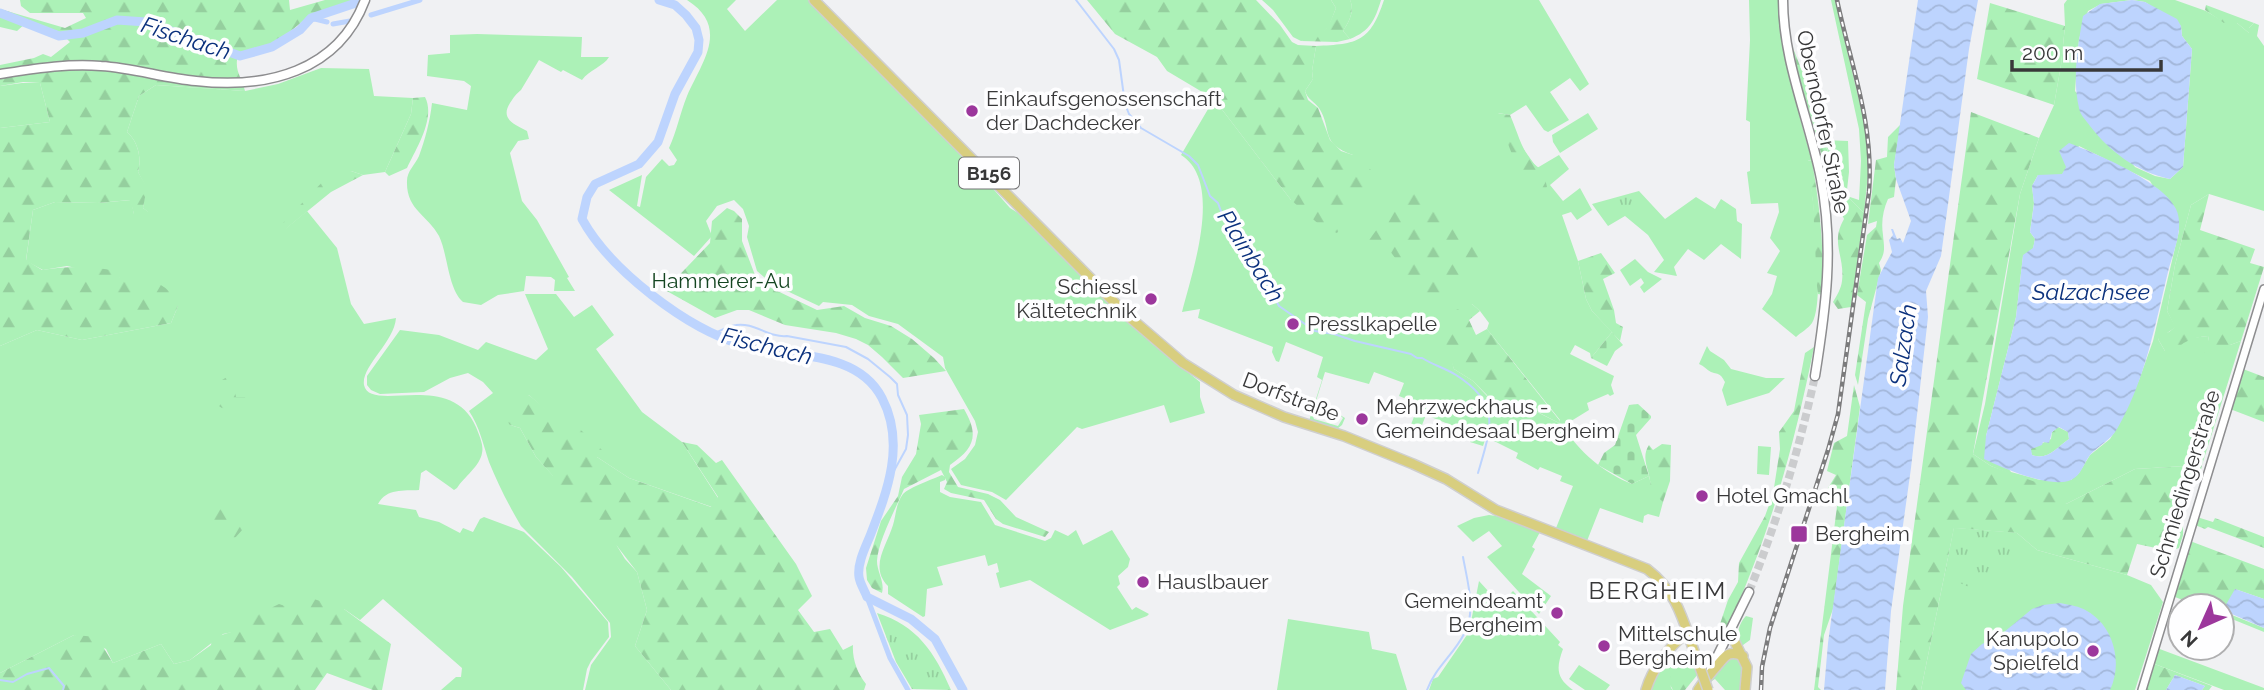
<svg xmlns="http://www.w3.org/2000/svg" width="2264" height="690" font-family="Raleway,sans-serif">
<defs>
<pattern id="forest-firs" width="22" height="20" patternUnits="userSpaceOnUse" patternTransform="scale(1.75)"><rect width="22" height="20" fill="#acf1b7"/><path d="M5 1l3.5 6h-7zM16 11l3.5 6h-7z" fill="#95cf9e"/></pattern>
<pattern id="cemetery-stones" width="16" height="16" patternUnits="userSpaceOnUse" patternTransform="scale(1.75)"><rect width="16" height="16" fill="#acf1b7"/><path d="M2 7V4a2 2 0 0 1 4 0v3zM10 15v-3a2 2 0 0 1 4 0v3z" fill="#95cf9e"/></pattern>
<pattern id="park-tufts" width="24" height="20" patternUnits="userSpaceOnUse" patternTransform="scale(1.75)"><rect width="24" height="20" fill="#acf1b7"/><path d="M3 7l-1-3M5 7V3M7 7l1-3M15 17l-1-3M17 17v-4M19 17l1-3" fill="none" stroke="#95cf9e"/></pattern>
<pattern id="water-waves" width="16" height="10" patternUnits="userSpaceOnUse" patternTransform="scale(1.75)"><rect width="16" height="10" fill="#bdd4fe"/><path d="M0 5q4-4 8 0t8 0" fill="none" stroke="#a3b7da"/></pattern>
</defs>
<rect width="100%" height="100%" fill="#f0f1f3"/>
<!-- green -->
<path fill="#acf1b7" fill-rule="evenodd" d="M687 0H736L727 9 745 31 777 0H808L960 151 1010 208 1023 216 1151 343 1200 382V397L1205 413 1170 423 1164 405 1082 429 1077 427 1006 500 992 492 961 485 951 469 965 459 975 445 978 432 975 421 945 368 943 357 898 324 869 316 852 305 823 302 819 306 772 284 757 271 747 237 749 226 743 209 734 200 717 206 706 221 712 236 694 256 609 190 642 175 637 206 640 207 646 177 662 159 669 166 674 165 677 160 669 148C677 131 680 113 687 96 701 63 731 28 687 0Z
M1262 0H1331L1336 8 1329 26 1323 33 1314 38 1301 41 1293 37 1273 10Z
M1350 0H1381C1375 20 1370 31 1350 39L1343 31C1349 22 1355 11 1350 0Z
M1384 0H1539L1589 84 1580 91 1570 78 1550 92 1569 120 1548 132 1544 130 1526 105 1510 115 1498 113 1537 168 1559 155 1569 169 1550 185 1563 201 1580 188 1592 210 1577 220 1571 212 1562 215 1578 261 1586 299 1592 311 1612 332 1591 358 1590 353 1575 345 1570 354 1614 376 1611 385 1614 394 1610 396 1608 394 1587 403 1589 410 1563 426C1578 451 1604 473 1632 484L1649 476 1651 485 1663 502 1659 517 1648 514 1644 516 1643 523 1600 508 1587 541 1556 528 1573 486 1560 481 1562 476 1540 467 1538 470 1516 458 1518 453 1486 437 1483 446 1470 442 1473 434 1426 415 1420 430 1410 427 1419 404 1399 396 1404 383 1374 372 1369 384 1325 372 1312 414 1314 419 1338 426 1343 418 1340 415 1345 418 1342 425 1337 429 1309 421 1322 380 1317 377 1323 357 1286 342 1279 362 1276 361 1272 352 1273 347 1198 318 1200 309 1182 312C1192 272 1224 182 1181 155L1214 99 1291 200 1353 155C1319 143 1333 130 1319 108 1314 101 1308 100 1305 91L1313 79 1312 71 1316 46C1358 44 1370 42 1384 0ZM1472 304 1480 311 1489 323 1487 329 1560 420 1559 423 1519 403 1487 396 1473 381 1454 369 1452 361Z
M1749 0H1779C1782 56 1797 107 1812 161L1808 160C1812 189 1826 301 1812 323 1809 328 1800 333 1796 337L1762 309 1772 294 1777 276 1767 273 1780 251 1770 238 1779 212 1778 203 1751 204 1747 172 1750 171V122L1746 120 1750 40Z
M1831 0H1835L1867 134 1868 174 1864 213 1847 196 1859 200 1861 161 1859 129Z
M2067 0H2175L2206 11 2224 22 2237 23 2249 33V28L2254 23 2259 25 2257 36 2264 46V211L2209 194 2191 205 2175 265 2167 311 2176 327 2158 339 2165 351 2191 338 2208 336 2209 341 2230 345 2241 341 2202 465 2135 469 2066 504 2008 473 1991 466 1973 454 1985 404 2020 194 2039 138 2054 105 2061 65 2065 26 2064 4ZM2132 0 2145 2 2181 26 2182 36 2192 49 2183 167 2170 179 2155 176 2135 167 2075 91 2079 39 2088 11 2101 4ZM2079 146 2150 181 2179 231 2153 341 2139 380 2118 426 2110 439 2090 455 2079 473 2071 480H2040L2011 472 1986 436 2016 317 2023 256 2033 249 2035 239 2030 232 2034 203 2032 186 2038 175H2062Z
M477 34 582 37 581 57H609C604 66 589 70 582 80L563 70 561 72 539 60 521 90C516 94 514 97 510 103 500 119 514 124 527 131L529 139 518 141 510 153 522 201 537 220 569 277 567 278 575 291H554L555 280 551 277 526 276 524 291 498 295 481 305 463 302C448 289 448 255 439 236 428 215 406 210 407 181 407 171 415 165 419 156 425 140 430 121 432 103L467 110 471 86 464 81 427 76 428 55 450 53V35Z
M321 68 369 69 374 96 413 98 411 114 385 172 363 175 351 171 284 230 307 211 337 248 351 304 364 324 396 318C394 343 361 366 364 385 370 414 451 369 476 427 479 435 484 445 482 453 480 466 464 477 457 488L454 490 450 487 426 470 421 473 419 490C403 491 387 488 378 504L416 510 419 517 439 522 460 533 463 528 473 532 480 519 484 517 524 532 561 567 608 622 609 637 591 661 587 669 583 690H441L456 677H461L462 668 383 599 360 620 344 609 223 634 190 660 174 664 161 644 113 663 106 649 74 635 0 673V346L37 330 82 340 171 323 178 306 120 278 67 266 43 270 26 261 33 210 55 202 98 203 131 200 134 214 148 212 143 208 146 187 138 172C142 159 138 141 127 132L139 96 156 85 245 91 278 84Z
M22 83H40L50 122 0 128V86Z
M1588 113 1598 129 1560 153 1553 142 1552 135Z
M1639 191 1665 219 1696 197 1715 209 1721 199 1736 209 1737 221 1742 224 1741 259 1721 244 1704 260 1688 249 1674 267 1677 276 1654 272 1664 260 1648 235 1625 216 1608 226 1592 204Z
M1635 259 1648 272 1662 279 1644 293 1640 287 1644 283 1641 278 1630 286 1620 270Z
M525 294H556L574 317 592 305 614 335 596 349 642 412 682 442 718 498 712 507 629 478 597 457 529 395 510 425 520 428 536 457 617 546 625 559 637 572 647 610 635 646 671 690H585L591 665 611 637 610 623 572 577 521 526C509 506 498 484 489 462 483 444 480 428 469 411L493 393 483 382 468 373 450 378 424 392 380 394 371 390 367 385V376L400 330 439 335 478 350 486 342 536 360 548 349Z
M1707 346 1710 351 1724 360 1731 369 1766 378H1785L1769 393 1727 406 1722 390 1725 382C1720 373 1720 375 1711 372 1707 370 1704 366 1699 364Z
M1758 446 1771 447 1769 475 1757 474Z
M942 475 945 477V480L940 482V492L950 497 981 502 995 525 1045 541 1051 538 1055 530 1068 536 1076 530 1083 545 1112 530 1130 559 1128 567 1118 576 1120 584 1117 587 1132 610 1136 607 1149 614 1147 616 1110 630 1030 580 1000 588 996 573 999 572 997 563 988 566 985 555 937 567 943 585 927 589 925 616 923 617 888 594V586C869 567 887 545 893 525 896 515 896 503 903 494 910 487 933 479 942 475Z
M1489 515 1503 517 1540 532 1532 547 1535 549 1522 574 1551 596 1539 614 1487 557 1502 546 1489 531 1473 542 1457 526 1474 518Z
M1954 528 2017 533 2037 550 2127 575 2151 585 2163 602 2135 690H1921Z
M1479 581 1500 604 1513 591 1560 642 1558 645 1563 649C1556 668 1556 678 1573 690H1429L1433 679 1438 677 1469 632Z
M1746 616 1753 618 1750 640 1743 645H1739C1736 634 1739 623 1746 616Z
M1288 619 1369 632 1372 649 1396 654 1407 690H1277Z
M2157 648 2264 688V690H2224L2152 663Z
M1681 651 1689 654 1686 653C1680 666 1669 673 1671 688L1673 690H1650C1656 673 1665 660 1681 651Z
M1727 657 1739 658 1743 666 1742 690H1725L1715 679 1710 682Z
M1579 665 1610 685 1606 690H1585L1569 679Z"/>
<!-- forest -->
<path fill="url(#forest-firs)" d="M20 0H289L290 10 325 0H360L310 15 285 36 267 47 238 54C234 72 241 75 245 91L156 85 139 96 127 132C138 141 142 159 138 172L147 187 143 208 154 216 152 225 144 229 138 224 134 214 130 200 98 203 55 202 33 210 26 260 42 270C68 266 91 266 116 271L120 278C137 273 156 280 169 291 174 295 176 301 178 306L171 323 82 340 37 330 0 346V128L50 122 40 83 23 82 0 86V65L34 58 43 54 51 57 70 42 60 32 28 21 17 31 0 27V9L65 28 86 18 83 13H30L21 6Z
M1087 0H1256L1280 25 1292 42 1298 45 1316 46 1312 71 1313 79 1305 91 1308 100 1318 108 1330 140 1341 151 1353 155 1377 175 1337 233 1322 227 1291 200 1214 99 1167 71 1157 57 1115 34Z
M1331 0H1350C1355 10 1349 22 1343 31L1350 39 1337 42 1301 41C1325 30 1324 38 1336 8Z
M1990 3 2065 26 2061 65 2054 105 1977 79Z
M2206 5 2254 23 2249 28V33L2237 23H2224L2205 10Z
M1793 48 1802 71H1806L1823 140 1847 196 1864 213 1851 307 1838 309 1833 302C1837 295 1841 289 1842 281 1845 256 1830 243 1844 219L1833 195 1798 73Z
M425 97C436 118 416 149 407 168L389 176 385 172 411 114 413 98Z
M1971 112 2039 138 2020 194 1973 454 1991 466 2063 492 2066 504 2135 469 2202 465C2201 470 2199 478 2197 482 2188 496 2159 499 2183 522V535L2179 548 2170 551 2137 544 2127 575 2037 550 2017 533 1954 528 1921 690H1896L1903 606Z
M1497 113 1510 115C1518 132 1524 162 1543 170L1547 187 1539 194C1519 184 1505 134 1497 113Z
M1901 124 1894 165 1896 179 1894 197 1888 199C1883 210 1881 222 1883 235 1884 247 1886 252 1879 263L1881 270 1868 319 1858 385 1855 375 1866 302 1857 295 1867 235 1876 227 1877 221 1868 224 1876 160 1887 157 1888 137Z
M1807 160 1812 161C1820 206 1824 250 1823 295L1818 294 1817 286 1813 203Z
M351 171 363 175 331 192 283 231 280 226 331 173Z
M1409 186 1467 232 1484 259 1431 301 1406 290V273L1390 251H1376L1369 240Z
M2209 194 2200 230 2255 249 2250 263 2264 267 2241 341 2230 345 2222 360C2212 358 2206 357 2201 347L2209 341 2208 336C2191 338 2183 341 2172 354L2165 351 2158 339 2161 334 2169 332 2175 327 2167 311 2175 265 2191 205Z
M727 208 734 211 742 219V241L755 275 767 286 817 310 844 306 865 318 891 326 912 339 934 358 946 371 903 378 882 357 868 345 856 339 836 333 785 325 749 310H737L715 318 665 290 710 243 712 221Z
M1601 253 1615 273 1603 279 1614 310 1616 323 1623 327 1620 341 1592 311 1586 299 1578 261Z
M1472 304 1480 311 1469 320 1476 335 1487 329 1560 421 1559 423 1520 403 1516 410 1491 404 1487 395 1473 381 1454 369 1447 349 1443 328 1456 310Z
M1814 347C1800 417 1783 485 1759 551 1749 577 1740 602 1727 626L1720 624 1728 600 1738 582 1739 563 1765 516 1773 494 1780 449 1779 432 1794 411 1805 353Z
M2243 369 2264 377V422L2230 409Z
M227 377 233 383 236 397H245L248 411 246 418 241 419 238 416V410L222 408 214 403 212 393 217 383Z
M1854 385 1860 407 1833 609 1824 635 1818 687 1821 690H1814L1839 490 1828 488 1836 475 1827 471 1834 443 1847 436Z
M529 395 555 417 566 416 602 450 597 457 629 478 711 507 718 497 682 442 697 445 716 463 722 460 796 564 812 596 798 610 814 632 830 629 843 650 853 645C852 658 857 673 866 684L864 690H671L635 646 647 610 637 572 617 546 600 541 553 488V476L536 457 520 428 510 425 503 416Z
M964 409C979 435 975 448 950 465L949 472 958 487 988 494 1000 500 1016 517 1049 532 1045 537 1003 524 996 519 984 500 951 493 944 489 947 482 941 470 904 489C896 508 878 541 877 561 877 572 885 582 882 593L872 588 867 580 866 568 881 521 898 496 902 477 916 454 921 424 919 415Z
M2058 427 2068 432 2069 439C2057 447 2048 461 2032 455L2030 449 2051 439 2052 432Z
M1662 444 1671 445 1670 481 1663 502 1650 490C1653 474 1639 460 1649 445L1653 450Z
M216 502 240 511 244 528 234 539 218 531 204 512Z
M2197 517 2213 522 2215 518 2264 537V548L2208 527 2205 529 2195 525Z
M2190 541 2264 569V599L2235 589 2227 613 2264 628V632L2222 615V606H2198L2175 597 2173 594Z
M311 598 344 609 391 644 382 690H373L327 673 315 690H0V673L74 635 97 637 113 663 161 644 174 664 190 660 211 645 212 638 231 632 236 625 279 604 288 607Z
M1686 653 1693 660 1698 674 1685 690H1673L1669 683 1672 672 1681 665V654Z
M2152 663 2212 686 2209 690H2202L2205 686 2175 675 2166 690H2144Z"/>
<!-- cemetery -->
<path fill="url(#cemetery-stones)" d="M1612 332 1623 345 1615 351 1607 366 1591 358Z
M1638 404 1651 416V418L1636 435 1649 476 1632 484 1598 465 1604 453 1615 445 1629 405Z"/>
<!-- park -->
<path fill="url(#park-tufts)" d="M1823 140 1848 141 1849 172 1847 190 1849 197Z
M1639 192 1652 207H1620L1617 198Z
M1954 528 2017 533 2020 548 1988 596 1945 576Z
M877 613C917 625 935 653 951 690L912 689 896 662Z"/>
<!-- water -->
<path fill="url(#water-waves)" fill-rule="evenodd" d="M1918 0H1978L1969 49 1941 256 1926 291 1928 317 1911 468 1891 611 1885 690H1824L1828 643 1878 278 1892 252 1889 240 1893 235 1891 229H1893L1897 239 1900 238 1903 243 1911 221 1896 179 1894 165Z
M2132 0 2145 2 2177 19 2181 26 2182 36 2192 49 2183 167 2170 179C2137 172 2110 152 2090 126 2086 120 2080 115 2079 108 2072 79 2078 45 2083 16L2100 4Z
M2069 143C2097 154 2164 182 2176 209 2185 228 2172 254 2168 272 2155 325 2145 381 2117 429 2110 441 2099 445 2090 455 2084 462 2082 475 2071 480 2050 489 2003 468 1984 459L1986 436 2016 317 2023 255 2033 248 2035 239 2030 232 2034 204 2032 186 2038 175 2062 174 2066 167 2059 151ZM2059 427 2068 432 2069 439C2057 447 2048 461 2032 455L2031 449 2042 445 2043 442 2049 443 2052 432Z
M2235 589 2264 599V628L2225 611 2224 608Z
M2060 603C2070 605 2079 606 2087 611 2114 626 2123 663 2110 690H1966L1961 683 1971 654 1982 644 1998 637 2032 609 2043 605Z
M2175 675 2205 686 2202 690H2166Z"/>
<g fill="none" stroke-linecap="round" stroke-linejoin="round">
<!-- stream -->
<path stroke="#bdd4fe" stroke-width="2" d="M1076 0 1114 49 1119 60 1125 104 1129 114 1141 128 1189 156 1198 165 1210 196 1218 203 1222 214 1232 227 1234 234 1242 242 1246 252 1255 262 1258 272 1265 280 1279 306 1315 331 1334 334 1355 341 1411 354 1417 358H1422C1433 365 1445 368 1456 375 1502 404 1491 428 1478 473
M713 334C720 331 728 326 736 325 754 322 769 338 787 336L846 347 868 359 890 377 897 384 898 395 907 415 908 435 906 449 890 478
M0 680 13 682 27 674 49 668 64 686 63 690
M1427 690C1435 668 1454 654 1464 634 1477 612 1467 580 1463 557"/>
<!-- canal -->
<path stroke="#bdd4fe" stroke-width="5" d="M371 15 420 0
M311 18 327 22
M333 24 350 21
M867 597 890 658 908 690"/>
<!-- river -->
<path stroke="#bdd4fe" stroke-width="9" d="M659 0 675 5 686 15 696 28 699 40 698 52 675 94 658 142 639 164 595 184 587 197 582 219C610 270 687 329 743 345 789 358 857 349 882 398 906 444 887 492 870 536 865 548 857 564 859 577 860 584 865 591 867 597L911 619 935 639 963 690
M0 13 59 36 83 33 117 20 146 22 240 56 272 47 300 30 311 18 365 0"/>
<!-- secondary-tunnel -->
<path stroke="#cbccce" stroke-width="8" stroke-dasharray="8 4" stroke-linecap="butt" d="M1749 592C1777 521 1799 451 1815 376"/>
<defs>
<path id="tertiary" d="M2142 690 2264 289"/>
<path id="secondary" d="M1783 0C1783 62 1809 118 1821 179 1834 248 1826 307 1815 376
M0 74C33 69 68 63 101 66 133 68 164 78 196 81 266 89 338 72 365 0
M1711 669 1749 592"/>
<path id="primary" d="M814 0 1127 315 1183 363 1234 395 1284 417 1344 436 1413 464 1446 479 1496 510 1647 569C1680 594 1684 626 1698 662
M1730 632 1747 667 1745 690
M1646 690C1652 669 1669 646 1687 633
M1698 690C1704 681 1709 675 1716 667 1725 657 1728 649 1743 656"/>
</defs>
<!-- tertiary casing -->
<use href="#tertiary" stroke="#8d8d8f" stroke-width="10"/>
<!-- secondary casing -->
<use href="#secondary" stroke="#8d8d8f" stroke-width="11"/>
<!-- primary casing -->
<use href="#primary" stroke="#cfcfcf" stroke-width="12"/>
<!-- tertiary -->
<use href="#tertiary" stroke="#fff" stroke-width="7"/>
<!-- secondary -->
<use href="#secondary" stroke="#fff" stroke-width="8"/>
<!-- primary -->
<use href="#primary" stroke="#d8ce7f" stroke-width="9"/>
<defs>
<path id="rail" d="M1761 690 1762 667 1770 628 1828 450 1838 414 1869 192C1874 123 1851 66 1837 0"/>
</defs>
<!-- rail casing -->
<use href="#rail" stroke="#7c7c7d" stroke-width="4.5"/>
<!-- rail -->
<use href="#rail" stroke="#fefeff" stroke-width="2" stroke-dasharray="5" stroke-linecap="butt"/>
<defs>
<path id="primary-bridge" d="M1698 662 1708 690"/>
</defs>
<!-- primary-bridge casing -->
<use href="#primary-bridge" stroke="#cfcfcf" stroke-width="12" stroke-linecap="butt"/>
<!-- primary-bridge -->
<use href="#primary-bridge" stroke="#d8ce7f" stroke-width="9"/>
</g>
<!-- markers -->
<g fill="#9c379c" stroke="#fefeff" stroke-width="2.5">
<circle cx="972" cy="111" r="7"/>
<circle cx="1151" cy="299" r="7"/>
<circle cx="1293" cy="324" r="7"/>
<circle cx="1362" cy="419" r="7"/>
<circle cx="1702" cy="496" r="7"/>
<rect x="1790" y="525" width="18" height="18" rx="3.5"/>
<circle cx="1143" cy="582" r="7"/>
<circle cx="1557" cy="613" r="7"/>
<circle cx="1604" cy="646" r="7"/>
<circle cx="2093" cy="651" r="7"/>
</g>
<g text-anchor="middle" stroke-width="7" stroke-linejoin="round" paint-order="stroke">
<!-- shield labels -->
<rect fill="#fefeff" stroke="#737374" stroke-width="2" x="959" y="157.5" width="60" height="31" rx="5"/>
<g font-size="19" font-weight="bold" fill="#383839">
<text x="989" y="180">B156</text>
</g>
<!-- poi labels -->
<g font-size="21" fill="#383839" stroke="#fefeff" text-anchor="start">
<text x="986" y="106">Einkaufsgenossenschaft<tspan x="986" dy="24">der Dachdecker</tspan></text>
<text x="1137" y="294" text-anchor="end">Schiessl<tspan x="1137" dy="24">Kältetechnik</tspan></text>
<text x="1307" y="331">Presslkapelle</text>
<text x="1376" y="414">Mehrzweckhaus -<tspan x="1376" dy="24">Gemeindesaal Bergheim</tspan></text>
<text x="1716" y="503">Hotel Gmachl</text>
<text x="1815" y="541">Bergheim</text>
<text x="1157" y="589">Hauslbauer</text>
<text x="1543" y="608" text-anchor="end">Gemeindeamt<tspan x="1543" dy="24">Bergheim</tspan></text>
<text x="1618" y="641">Mittelschule<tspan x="1618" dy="24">Bergheim</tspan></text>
<text x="2079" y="646" text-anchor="end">Kanupolo<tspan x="2079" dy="24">Spielfeld</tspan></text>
</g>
<!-- street labels -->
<g font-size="21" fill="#383839" stroke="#fefeff">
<text transform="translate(1823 122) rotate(78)" y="7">Oberndorfer Straße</text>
<text transform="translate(1291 397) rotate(21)" y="7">Dorfstraße</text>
<text transform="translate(2185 484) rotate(-73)" y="7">Schmiedingerstraße</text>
</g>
<!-- park labels -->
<g font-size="21" fill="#144521" stroke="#fefeff">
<text x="721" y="288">Hammerer-Au</text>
</g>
<!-- water labels -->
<g font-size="23" font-style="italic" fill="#0b317d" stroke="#fefeff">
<text transform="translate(186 38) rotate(18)" y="8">Fischach</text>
<text transform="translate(1251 256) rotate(58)" y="8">Plainbach</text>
<text x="2091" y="300">Salzachsee</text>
<text transform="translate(1903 345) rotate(-82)" y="8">Salzach</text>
<text transform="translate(767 346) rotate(14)" y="8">Fischach</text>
</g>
<!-- quarter labels -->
<g font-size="24" letter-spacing="2" fill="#383839" stroke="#fefeff">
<text x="1658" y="599">BERGHEIM</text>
</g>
</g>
<!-- north arrow -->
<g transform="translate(2201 627) rotate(225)"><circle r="33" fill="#fefeff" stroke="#afafb0" stroke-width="2"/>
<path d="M0-5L12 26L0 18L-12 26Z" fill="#9c379c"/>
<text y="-10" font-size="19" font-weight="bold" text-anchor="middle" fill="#383839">N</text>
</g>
<!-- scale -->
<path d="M2012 60v10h149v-10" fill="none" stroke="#383839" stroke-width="3.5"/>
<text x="2022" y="60" font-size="21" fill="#383839" stroke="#fefeff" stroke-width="5" paint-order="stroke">200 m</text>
</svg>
